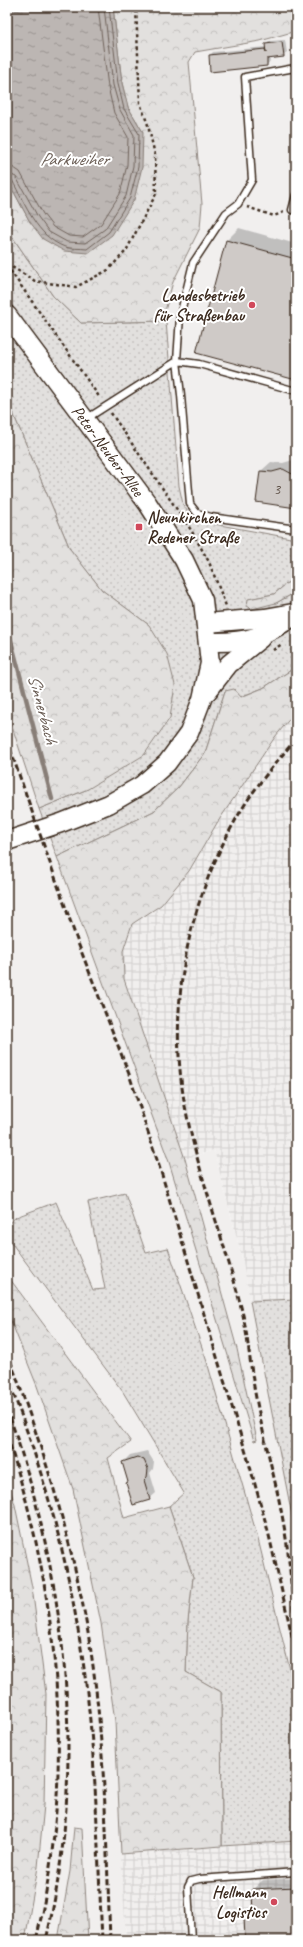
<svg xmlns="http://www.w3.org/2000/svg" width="303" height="1947" font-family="Caveat,sans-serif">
<defs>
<pattern id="industrial-grid" width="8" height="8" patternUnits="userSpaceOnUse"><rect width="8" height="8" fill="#f1efee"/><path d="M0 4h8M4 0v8" fill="none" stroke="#d0cdcc"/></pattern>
<pattern id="grass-dots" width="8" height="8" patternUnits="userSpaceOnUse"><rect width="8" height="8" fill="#e2e0de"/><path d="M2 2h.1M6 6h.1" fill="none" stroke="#c3c0be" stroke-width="1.8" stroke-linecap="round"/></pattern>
<pattern id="forest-crowns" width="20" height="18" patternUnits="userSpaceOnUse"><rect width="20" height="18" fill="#e2e0de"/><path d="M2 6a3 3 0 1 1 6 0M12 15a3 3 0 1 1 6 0" fill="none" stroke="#c3c0be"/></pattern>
<pattern id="water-ripples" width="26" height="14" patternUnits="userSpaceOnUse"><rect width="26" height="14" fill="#bcb6b3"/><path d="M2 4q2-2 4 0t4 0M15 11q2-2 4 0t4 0" fill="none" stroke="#9a9491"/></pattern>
</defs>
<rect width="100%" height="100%" fill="#fff"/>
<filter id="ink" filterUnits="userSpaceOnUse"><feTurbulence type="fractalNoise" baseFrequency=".025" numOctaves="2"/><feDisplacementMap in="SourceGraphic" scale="8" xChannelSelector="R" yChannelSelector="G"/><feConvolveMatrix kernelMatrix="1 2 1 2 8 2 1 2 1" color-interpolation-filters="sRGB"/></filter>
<g filter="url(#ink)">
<!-- built -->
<path fill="#f1efee" d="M296 31V539L198 521 189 514 183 504 179 486 165 311 173 282 200 228 202 204 189 62 195 52 260 41Z
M7 711 39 809 169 1162 254 1441 257 1440 237 1349 185 1159 214 1150 242 1258 296 1536V1717L292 1678 258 1539 207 1362 168 1248 146 1253 125 1194 89 1202 105 1289 93 1290 56 1202 16 1216 7 1225Z
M7 1237 123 1392 184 1493 169 1506 124 1518 108 1458 131 1442 7 1275Z
M7 1311 37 1386 73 1489 101 1623 115 1721 126 1940H88L82 1828 75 1827 70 1871 58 1940H25L38 1867 44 1805 46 1694 32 1587 15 1505 7 1478Z"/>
<!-- industrial -->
<path fill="url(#industrial-grid)" d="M296 711V1299L250 1301 242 1258 214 1150 185 1159 124 979 123 951 132 924 161 905 189 871 217 823 275 737Z
M296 1841V1940H126L121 1854Z"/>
<!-- grass -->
<path fill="url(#grass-dots)" stroke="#8e857e" d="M7 229 53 296 81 323 166 321 179 486 183 504 189 514 198 521 296 539V576L274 594 249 599 276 603 296 592V667L263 688 240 697 225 691 205 753 179 787 154 811 57 857 39 809 88 789 149 625 102 590 70 549 7 399Z
M125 1193 146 1253 168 1248 207 1362 258 1539 292 1678 296 1717V1841L222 1846 221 1692 186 1672 188 1621 193 1577 169 1506 184 1493 123 1392 7 1237V1225L16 1217 56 1202 93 1290 105 1289 88 1202Z
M296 1299V1536L250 1301Z"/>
<!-- forest -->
<path fill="url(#forest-crowns)" stroke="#8e857e" d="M113 7H296V31L260 41 195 52 189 62 202 204 200 228 173 282 165 311 166 321 81 323 53 296 7 229V179L30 222 143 132 128 107 122 83Z
M7 399 70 549 102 590 149 625 167 654 175 685 170 718 144 755 88 789 39 809 7 711Z
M296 576V592L276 603 252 609 247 606 248 599 274 594Z
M296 667V711L275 737 217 823 189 871 161 905 132 924 123 951 124 979 185 1159 237 1349 257 1440 254 1441 169 1162 57 857 154 811 179 787 205 753 225 691 234 689 241 697 263 688Z
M7 1275 131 1442 108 1458 124 1518 169 1506 193 1577 188 1621 186 1672 221 1692 222 1846 121 1854 115 1721 101 1623 73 1489 37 1386 7 1311Z
M7 1478 15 1505 32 1587 46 1694 44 1805 38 1867 25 1940H7Z
M74 1827 82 1828 88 1940H58L70 1871Z"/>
<!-- water -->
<path fill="url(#water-ripples)" stroke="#887e77" d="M7 7H113L122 83 128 107 143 132 142 167 134 200 112 235 88 253 64 251 43 239 30 222 7 179Z"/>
<!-- shadow -->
<path fill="#0003" d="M285 40 287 53 283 56 270 58V61L267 65 210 55 213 52 266 47 269 41Z
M239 228 296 244V379L197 352 227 240Z
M293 460 296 462V507L257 501 261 471 271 462 283 463Z
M147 1451 154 1462 153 1469 150 1473 156 1493 149 1499 127 1483 129 1481 123 1462 130 1455Z
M296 1878V1940H246L245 1917 254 1908 253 1889 263 1880Z"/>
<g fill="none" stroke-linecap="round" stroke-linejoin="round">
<!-- shore -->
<path stroke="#6f625a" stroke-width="1" d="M7 167 14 168 20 172 43 214 53 227 69 236 83 237 101 224 120 194 127 165 128 137 114 113 108 87 98 7
M7 173 16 177 38 217 49 232 67 242 85 243 105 229 126 196 133 166 134 135 120 110 113 85 104 7
M7 178 12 180C25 204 37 237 65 247 71 249 80 248 87 249L109 232 130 198 138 167 139 134 124 109 118 84 109 7"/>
<!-- stream -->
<path stroke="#887e77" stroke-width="4.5" d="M7 625 52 799"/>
</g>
<!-- building -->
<path fill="#cfcac7" stroke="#3b2a1e" d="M282 42 284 57 267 59V66L210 72 209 55 265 49 266 53 265 44Z
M226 240 296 259V380L196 353Z
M283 469 296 476V508L256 502 260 471 272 472Z
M137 1457 144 1460 148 1469 147 1477 144 1480 150 1500 133 1505 126 1483 128 1482 122 1462Z
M296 1887V1940H245L244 1916H253L252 1889Z"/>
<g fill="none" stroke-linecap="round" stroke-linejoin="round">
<defs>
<path id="lane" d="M296 69 295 68 245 77 252 180 238 204 226 213 193 263 180 316 177 361 181 395 190 504 197 513 211 517 296 529
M296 195 292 210 296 211
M86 419 177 361 199 364 296 391
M191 1940 188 1887 191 1881 199 1879 296 1872"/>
<g id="secondary">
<path id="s1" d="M7 315 148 504 184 560 203 600 210 663 202 699 189 733 167 763 142 785 109 804 61 823 7 841"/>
<path d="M207 623 265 618 293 613"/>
<path d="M209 642C251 643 261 637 296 615"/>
<path d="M207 692 229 664 261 638"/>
</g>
</defs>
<!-- lane casing -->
<use href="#lane" stroke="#3b2a1e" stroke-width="9"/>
<!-- secondary casing -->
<use href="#secondary" stroke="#3b2a1e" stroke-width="21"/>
<!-- path -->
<path stroke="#3b2a1e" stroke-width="2.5" stroke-dasharray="3 3" stroke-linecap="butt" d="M247 207 274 216 284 212
M7 264 35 281 76 287 108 270 126 251 156 194 155 155 148 125 140 103 136 7
M7 266 100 398
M111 413 191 530 209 562 226 606
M273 650 282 644"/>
<!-- lane -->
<use href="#lane" stroke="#fff" stroke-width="6"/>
<!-- secondary -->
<use href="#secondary" stroke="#fff" stroke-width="18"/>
<!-- rail -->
<path stroke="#3b2a1e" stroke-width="3" stroke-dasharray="6 3" stroke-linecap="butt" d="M7 740 78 943 129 1074 162 1175 249 1463 268 1531 296 1653
M7 1352C41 1442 70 1532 87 1627 105 1730 106 1836 110 1940
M7 1377C39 1459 64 1543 78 1630 96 1732 97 1837 102 1940
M7 1409C67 1578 88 1765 46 1940
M7 1436C60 1597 76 1774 36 1940
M295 1629C292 1595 290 1560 284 1526 277 1485 265 1444 257 1403 251 1374 249 1344 243 1315 227 1248 201 1183 187 1116 165 1013 186 904 239 814 255 787 276 762 296 739"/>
</g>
</g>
<!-- markers -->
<g fill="#d1495b" stroke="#fff" stroke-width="1.5">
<circle cx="252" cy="305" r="4"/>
<rect x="135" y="523" width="8" height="8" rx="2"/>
<circle cx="274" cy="1902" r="4"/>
</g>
<g text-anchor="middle" stroke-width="4" stroke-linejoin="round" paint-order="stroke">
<!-- number labels -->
<g font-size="15" fill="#605248">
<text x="277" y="494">3</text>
</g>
<!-- poi labels -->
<g font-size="17" font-weight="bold" fill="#3b2a1e" stroke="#fff" text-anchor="end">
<text x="244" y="301">Landesbetrieb<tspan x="244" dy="20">für Straßenbau</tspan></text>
<text x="147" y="523" text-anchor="start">Neunkirchen<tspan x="147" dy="20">Redener Straße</tspan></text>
<text x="266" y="1898">Hellmann<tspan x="266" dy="20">Logistics</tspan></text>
</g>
<!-- street labels -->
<g font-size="17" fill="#3b2a1e" stroke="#fff">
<text dy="6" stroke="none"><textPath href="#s1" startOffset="169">Peter-Neuber-Allee</textPath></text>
</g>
<!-- water labels -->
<g font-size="18" font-style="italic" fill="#685b52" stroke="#fff">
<text x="74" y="165">Parkweiher</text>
<text transform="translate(43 709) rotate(75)" y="6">Sinnerbach</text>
</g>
</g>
<!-- margin -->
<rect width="303" height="1947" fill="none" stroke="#fff" stroke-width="24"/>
<rect x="12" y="12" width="279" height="1923" fill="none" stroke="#3b2a1e" stroke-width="1.5" filter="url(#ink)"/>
</svg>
